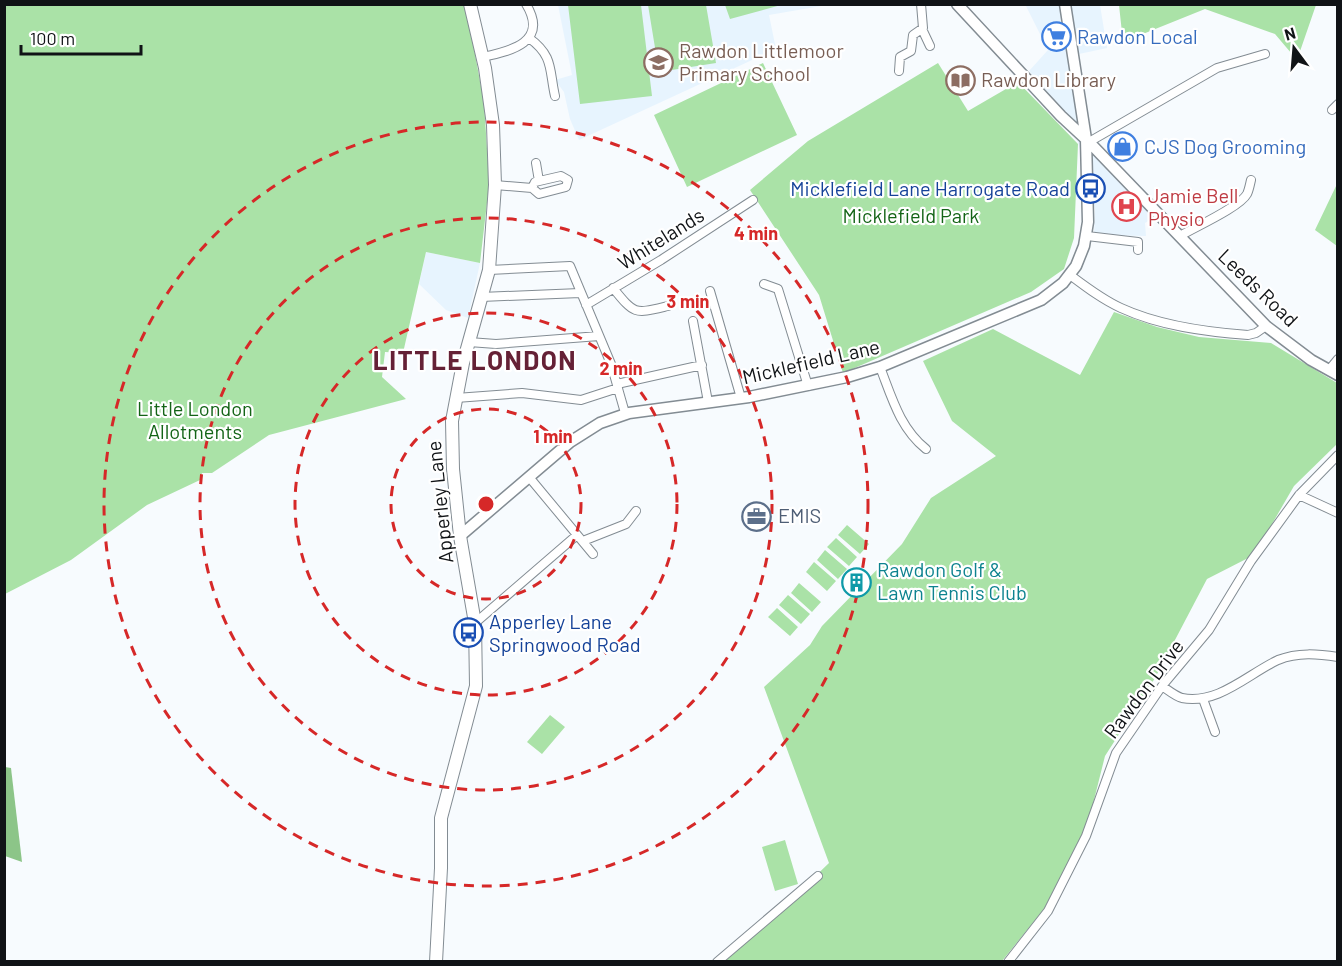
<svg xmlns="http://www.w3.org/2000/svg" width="1342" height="966" font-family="Barlow,sans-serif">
<rect width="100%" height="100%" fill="#f7fbfe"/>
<!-- built -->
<path fill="#e7f4fe" d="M1028 4 1100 5 1107 48 1079 54 1091 148 1153 218 1145 223 1146 236 1094 235 1095 209 1072 119 1029 71 1048 50 1026 6Z
M558 5H827L769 15 776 49 579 140 570 119 564 92 555 80 572 75Z
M426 252 480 263 468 318 446 310 419 284Z"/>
<!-- green -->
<path fill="#aae2a7" d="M5 5H466L484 103 488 164V194L480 263 426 252 403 353 385 352 382 377 406 399 269 435 212 473H202L200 480 147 505 71 560 5 594Z
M568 5H641L652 96 580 104Z
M648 5H706L716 63 659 72Z
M725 5V4L781 5 730 19Z
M1119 5V4L1316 5 1297 60 1275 34 1205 9 1123 42Z
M763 63 797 135 687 187 654 115Z
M938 63 968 111 1018 82 1078 144 1074 238 1064 269 1031 292 843 373 819 295 750 190 808 141Z
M1337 184V246L1315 230Z
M1114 312 1157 327 1199 337 1271 343 1337 383V444L1294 486 1254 555 1207 579 1155 678 1105 756 1087 828 1044 909 1002 961 725 962 727 957 775 915 829 863 764 687 810 645 822 626 902 544 931 498 996 456 952 421 923 361 993 329 1080 375Z
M847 525 869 544 860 554 838 535Z
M836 538 857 557 849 566 827 547Z
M825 550 847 569 838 579 817 560Z
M814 562 836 581 827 591 806 572Z
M799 583 821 602 812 612 791 593Z
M788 595 810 614 801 624 779 605Z
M777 608 798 627 790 636 768 617Z
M550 715 565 727 542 754 527 742Z
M785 840 798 884 775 891 762 847Z"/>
<!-- forest -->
<path fill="#8cc588" d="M5 767 11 768 22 862 5 856Z"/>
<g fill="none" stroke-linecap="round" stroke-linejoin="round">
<defs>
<path id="minor" d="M922 29 930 46
M529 38C554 56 549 70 555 96
M483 57C511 51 549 42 526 4
M899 71 900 57 911 51 913 35 923 28 921 4
M1332 110 1338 104
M1089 142 1217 68 1265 54
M536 163 539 181
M495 185 532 188 539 194 566 187 568 180 561 176 535 182 532 188
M1087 236 1138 242V250
M1180 236C1195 227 1240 207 1247 194 1249 190 1250 184 1251 180
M489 270 570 266 611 364 625 413
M1070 275C1086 287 1103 300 1121 308 1160 326 1206 332 1248 335L1256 333 1266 326
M764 284 778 289 808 386
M613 288C635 315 634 314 668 306
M710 291 741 398
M481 297 580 293
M586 305 661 260 753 200
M693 321 708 402
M469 342 496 344 599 336
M880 367C892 398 900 428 926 449
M1329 370 1338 359
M617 384 702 365
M456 398 522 393 581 400 618 388
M529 477 593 554
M1299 495 1338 513
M583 541 626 524 636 511
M475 623 577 535
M1162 686C1168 690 1175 696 1182 698 1218 705 1248 674 1278 660 1298 652 1318 654 1338 657
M1203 699 1215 732
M717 962 818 876
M1008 962 1048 911 1086 836 1116 753 1162 686 1209 630 1251 561 1299 495 1338 455"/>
<path id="major" d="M957 4 1061 116 1089 142 1266 326 1311 360 1338 375
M460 536 570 442 600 423 629 413 749 397 847 377 880 367 1041 300 1063 283 1076 266 1084 246 1088 222 1086 139 1065 4"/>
<path id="highway" d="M436 962 441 868V818L476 686 475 623 460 536 453 469 452 421 463 363 489 270 495 185 493 125 485 68 470 4"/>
</defs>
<!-- minor casing -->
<use href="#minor" stroke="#838c93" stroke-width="10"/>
<!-- major casing -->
<use href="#major" stroke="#838c93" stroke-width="13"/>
<!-- highway casing -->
<use href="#highway" stroke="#838c93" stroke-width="14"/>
<!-- minor -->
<use href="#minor" stroke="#fff" stroke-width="8"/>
<!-- major -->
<use href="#major" stroke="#fff" stroke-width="10"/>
<!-- highway -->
<use href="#highway" stroke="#fff" stroke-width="12"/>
</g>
<!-- distance rings -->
<g fill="none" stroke="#d62828" stroke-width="3" stroke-dasharray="10 8">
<circle cx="486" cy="504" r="95"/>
<circle cx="486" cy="504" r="191"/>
<circle cx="486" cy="504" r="286"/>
<circle cx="486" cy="504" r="382"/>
</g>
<!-- icons -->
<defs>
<symbol id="supermarket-ring" viewBox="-11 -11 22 22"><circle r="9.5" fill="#fff" stroke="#3f7fe0" stroke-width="1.5"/><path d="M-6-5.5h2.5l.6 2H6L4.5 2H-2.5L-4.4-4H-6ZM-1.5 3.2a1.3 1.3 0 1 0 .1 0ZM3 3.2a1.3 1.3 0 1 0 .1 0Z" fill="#3f7fe0"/></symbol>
<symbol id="school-ring" viewBox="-11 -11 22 22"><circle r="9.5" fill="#fff" stroke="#8d6e63" stroke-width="1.5"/><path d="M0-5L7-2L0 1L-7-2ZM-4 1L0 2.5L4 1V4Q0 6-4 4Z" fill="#8d6e63"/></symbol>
<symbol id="library-ring" viewBox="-11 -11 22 22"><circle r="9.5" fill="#fff" stroke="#8d6e63" stroke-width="1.5"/><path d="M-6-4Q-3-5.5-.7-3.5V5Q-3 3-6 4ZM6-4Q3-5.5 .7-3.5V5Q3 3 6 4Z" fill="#8d6e63"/></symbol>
<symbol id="shop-ring" viewBox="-11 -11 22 22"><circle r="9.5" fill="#fff" stroke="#3f7fe0" stroke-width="1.5"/><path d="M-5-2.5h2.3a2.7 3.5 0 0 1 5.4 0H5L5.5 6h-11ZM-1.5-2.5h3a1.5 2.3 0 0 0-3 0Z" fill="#3f7fe0"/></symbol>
<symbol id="bus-ring" viewBox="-11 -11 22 22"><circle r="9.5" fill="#fff" stroke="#1a4fb4" stroke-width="1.5"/><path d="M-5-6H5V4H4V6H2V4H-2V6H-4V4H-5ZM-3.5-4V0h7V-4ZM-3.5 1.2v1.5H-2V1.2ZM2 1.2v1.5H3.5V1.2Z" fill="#1a4fb4"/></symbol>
<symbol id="hospital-ring" viewBox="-11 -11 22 22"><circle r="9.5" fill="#fff" stroke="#e0444e" stroke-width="1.5"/><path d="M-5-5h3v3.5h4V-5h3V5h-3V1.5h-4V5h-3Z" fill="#e0444e"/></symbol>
<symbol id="office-ring" viewBox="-11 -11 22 22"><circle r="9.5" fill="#fff" stroke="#5c6f8a" stroke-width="1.5"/><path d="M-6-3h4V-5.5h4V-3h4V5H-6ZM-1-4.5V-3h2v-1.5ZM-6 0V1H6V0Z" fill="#5c6f8a"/></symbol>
<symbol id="building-ring" viewBox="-11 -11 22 22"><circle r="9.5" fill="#fff" stroke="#0f9aa8" stroke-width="1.5"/><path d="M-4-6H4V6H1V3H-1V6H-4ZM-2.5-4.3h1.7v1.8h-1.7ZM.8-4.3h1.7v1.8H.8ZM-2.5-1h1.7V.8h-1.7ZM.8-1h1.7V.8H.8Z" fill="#0f9aa8"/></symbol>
</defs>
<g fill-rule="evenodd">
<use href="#supermarket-ring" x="1040" y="20" width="33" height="33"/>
<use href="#school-ring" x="642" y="46" width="33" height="33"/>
<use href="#library-ring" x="944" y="64" width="33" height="33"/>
<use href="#shop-ring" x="1106" y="130" width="33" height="33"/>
<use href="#bus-ring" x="1074" y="172" width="33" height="33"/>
<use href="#hospital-ring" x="1110" y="190" width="33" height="33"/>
<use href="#office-ring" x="740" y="500" width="33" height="33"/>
<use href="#building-ring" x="840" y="566" width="33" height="33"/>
<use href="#bus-ring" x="452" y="616" width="33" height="33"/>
</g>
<g text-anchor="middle" stroke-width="4.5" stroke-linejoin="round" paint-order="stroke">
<!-- shop labels -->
<g font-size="20" fill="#366cbe" stroke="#fff" text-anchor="start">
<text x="1077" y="44">Rawdon Local</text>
<text x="1144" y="154">CJS Dog Grooming</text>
</g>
<!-- education labels -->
<g font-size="20" fill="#785e54" stroke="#fff" text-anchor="start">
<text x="679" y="58">Rawdon Littlemoor<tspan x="679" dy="23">Primary School</tspan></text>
<text x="981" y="87">Rawdon Library</text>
</g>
<!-- transit labels -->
<g font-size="20" fill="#164399" stroke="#fff" text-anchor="end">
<text x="1070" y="196">Micklefield Lane Harrogate Road</text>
<text x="489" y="629" text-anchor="start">Apperley Lane<tspan x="489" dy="23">Springwood Road</tspan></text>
</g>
<!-- health labels -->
<g font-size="20" fill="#be3a42" stroke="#fff" text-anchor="start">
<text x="1148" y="203">Jamie Bell<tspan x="1148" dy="23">Physio</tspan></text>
</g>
<!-- park labels -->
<g font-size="20" fill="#136416" stroke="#fff">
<text x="911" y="223">Micklefield Park</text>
<text x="195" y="416">Little London<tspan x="195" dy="23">Allotments</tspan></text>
</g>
<!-- street labels -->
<g font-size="20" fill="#101316" stroke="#fff">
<text transform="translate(661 239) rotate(-32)" y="7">Whitelands</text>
<text transform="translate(1258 288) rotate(44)" y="7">Leeds Road</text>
<text transform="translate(811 362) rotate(-13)" y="7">Micklefield Lane</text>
<text transform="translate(440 502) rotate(-96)" y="7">Apperley Lane</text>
<text transform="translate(1144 689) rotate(-53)" y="7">Rawdon Drive</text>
</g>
<!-- service labels -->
<g font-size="20" fill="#4e5e75" stroke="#fff" text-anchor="start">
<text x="778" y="523">EMIS</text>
</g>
<!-- culture labels -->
<g font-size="20" fill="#0d838f" stroke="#fff" text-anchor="start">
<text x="877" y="577">Rawdon Golf &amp;<tspan x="877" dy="23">Lawn Tennis Club</tspan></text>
</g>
<!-- district labels -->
<g font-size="26" font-weight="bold" letter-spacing="1.5" fill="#652136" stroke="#fff">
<text x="475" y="370">LITTLE LONDON</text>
</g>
</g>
<circle cx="486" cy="504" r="9" fill="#d62828" stroke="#fff" stroke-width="3"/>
<g font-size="18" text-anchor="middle" font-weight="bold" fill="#d62828" stroke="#fff" stroke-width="4.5" stroke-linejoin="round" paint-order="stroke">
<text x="756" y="240">4 min</text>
<text x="688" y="308">3 min</text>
<text x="621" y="375">2 min</text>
<text x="553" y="443">1 min</text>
</g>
<!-- border -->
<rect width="1342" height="966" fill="none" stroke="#101316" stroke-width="12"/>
<!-- north arrow -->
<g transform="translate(1294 48) rotate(344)" stroke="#ffffff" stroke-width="4.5" paint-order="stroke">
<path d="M0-4.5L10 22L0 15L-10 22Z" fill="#101316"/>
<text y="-9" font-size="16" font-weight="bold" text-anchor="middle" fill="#101316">N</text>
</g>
<!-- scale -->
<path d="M21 45v9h120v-9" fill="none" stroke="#101316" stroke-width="3"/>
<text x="30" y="45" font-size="18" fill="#101316" stroke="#ffffff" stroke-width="4.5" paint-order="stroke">100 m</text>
</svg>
